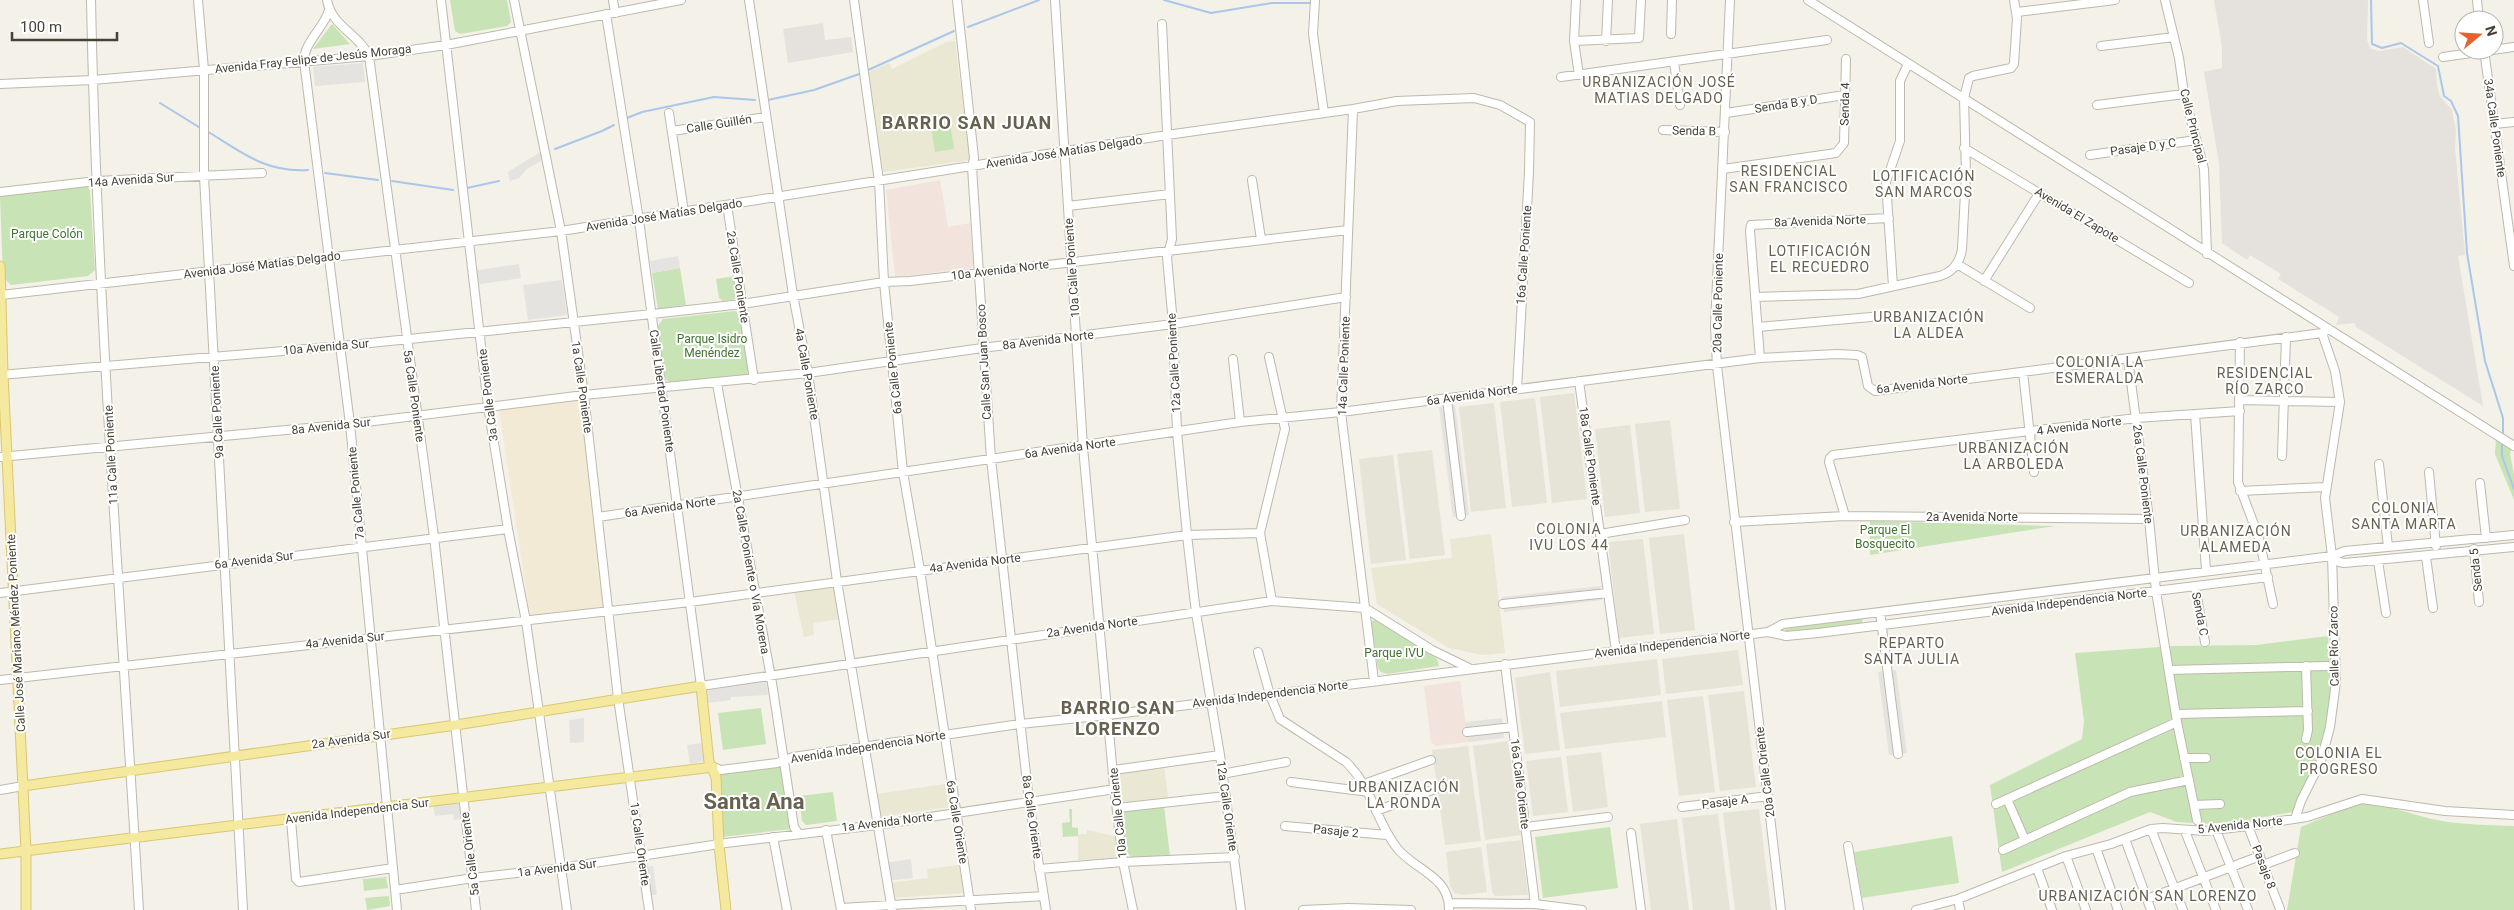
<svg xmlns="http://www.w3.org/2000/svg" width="2514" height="910" font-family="Roboto,sans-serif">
<rect width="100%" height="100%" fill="#f3f1e8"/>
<!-- residential -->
<path fill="#e6e3d7" d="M1574 393 1587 499 1552 503 1540 397Z
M1535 398 1547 503 1512 507 1500 402Z
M1494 403 1506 508 1471 512 1459 407Z
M1670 420 1680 509 1645 512 1635 424Z
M1630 425 1640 513 1605 517 1595 429Z
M1432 450 1445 555 1410 559 1397 454Z
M1393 455 1406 560 1371 564 1359 459Z
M1684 534 1695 630 1660 634 1649 538Z
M1643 539 1654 634 1619 638 1608 542Z
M1738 650 1743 685 1666 694 1662 659Z
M1657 659 1661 695 1560 707 1556 671Z
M1550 672 1560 750 1525 754 1515 678Z
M1744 691 1756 787 1720 791 1708 695Z
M1703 696 1715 792 1679 796 1667 700Z
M1662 701 1666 737 1565 749 1560 713Z
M1508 741 1521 835 1485 840 1473 746Z
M1468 746 1481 841 1445 845 1432 750Z
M1601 752 1608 807 1573 812 1566 756Z
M1561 757 1568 812 1533 816 1526 761Z
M1759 809 1771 910H1735L1723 813Z
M1718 814 1730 910H1693L1682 818Z
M1677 819 1689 910H1651L1640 824Z
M1521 840 1528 895 1495 896 1492 892 1486 844Z
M1481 847 1487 892 1464 895 1454 893 1450 886 1446 852Z"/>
<!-- commercial -->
<path fill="#f2ead5" d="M583 399 606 606 530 616 499 409Z"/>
<!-- industrial -->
<path fill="#e5e2dd" d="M2214 0H2368L2367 40 2371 49 2379 51 2403 47 2436 69 2437 86 2440 96 2452 110 2456 130 2455 147 2465 255 2458 256 2483 406 2356 327 2355 323 2336 325 2339 317 2278 279 2281 274 2250 255 2247 260 2222 243 2219 164 2204 72 2222 68V47Z
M823 23 825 40 851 37 853 52 788 63 783 29Z"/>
<!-- education -->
<path fill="#eae7d3" d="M955 41 970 160 883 172 869 72 889 63 892 69 946 42Z
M1491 534 1505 653 1483 655 1449 648 1377 604 1371 568 1452 558 1450 539Z
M836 587 841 619 813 623 814 635 804 637 794 592Z
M1164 767 1168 797 1122 803 1118 773Z
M945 784 949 807 880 817 876 794Z
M1087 830 1115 836 1116 858 1078 860V834H1087Z
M960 865 964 893 892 898 890 883 928 878 927 869Z"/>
<!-- medical -->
<path fill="#f2e3dd" d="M940 180 948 227 970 223 973 265 971 268 895 277 886 190Z
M1460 681 1468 742 1436 746 1431 742 1424 686Z"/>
<!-- green -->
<path fill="#c8e3b5" d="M450 0H507L511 22 507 26 460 34 455 31Z
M332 24 350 44 313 49Z
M950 123 954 149 935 152 931 126Z
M87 185 90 191 95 270 88 276 11 285 3 277 0 195Z
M680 268 686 305 658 309 652 273Z
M736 276 740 296 738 299 723 301 719 298 716 279Z
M735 311 742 316 751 369 745 376 671 383 664 378 657 327 663 319Z
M2496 438 2512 447 2510 454 2514 474V500L2495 454Z
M1870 521 2055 526 1870 555Z
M1863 617 1862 623 1787 632 1784 629Z
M1376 619 1437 659 1439 666 1387 674 1381 672 1378 668 1371 622Z
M2328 636C2329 654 2331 672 2330 691 2330 728 2312 781 2293 812L2230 823 2211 824 2177 822 2150 812 2002 872 1990 785 2082 739 2084 721 2075 653 2174 646 2257 645Z
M761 708 766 744 723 750 718 713Z
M782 767 791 829 722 837 719 776 721 774Z
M833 792 837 821 806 825 802 821 799 796Z
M2357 803C2383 802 2411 815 2437 820 2462 825 2488 825 2514 826V910H2287L2301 827Z
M1164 806 1170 856 1133 858 1126 852 1121 815 1125 811Z
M1069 809H1072V827L1078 828V836L1063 837 1062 823 1070 822Z
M1610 827 1618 888 1543 898 1535 837Z
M1952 836 1959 883 1862 898 1854 852Z
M386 877 388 888 364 891 363 879Z
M389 896 390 906 367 910 365 898Z"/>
<!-- parking -->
<path fill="#e4e3e0" d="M363 63 365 82 315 86 313 67Z
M545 149 546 158 527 169 519 178 510 181 508 172Z
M678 256 680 268 652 273 650 261Z
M519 264 521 278 474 285 472 271Z
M562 280 567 315 528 320 523 285Z
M1455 405 1469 515 1453 517 1439 407Z
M1601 586 1602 600 1504 612 1502 597Z
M1896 670 1907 753 1889 755 1878 672Z
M766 680 768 695 731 697V700L708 703V697L705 698 704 689Z
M584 718V742L570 743 569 720Z
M1502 718 1504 738 1468 742 1465 722Z
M702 743 704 761 690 764 687 745Z
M460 801 462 819 454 820 453 814 435 816 433 804Z
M911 859 913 878 887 881 885 863Z
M653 866 657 895H651L647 867Z"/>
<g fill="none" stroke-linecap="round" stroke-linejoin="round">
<!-- stream -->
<path stroke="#aac7ea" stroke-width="2" d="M1164 0 1211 13 1272 3H1312
M2371 0 2372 44 2382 48 2401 43 2438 66 2444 96 2451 101 2458 116 2467 253 2485 361 2503 418V435
M968 27 1039 0
M866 71 954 31
M768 100 814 90 862 73
M160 103 202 129
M627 118 642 112 714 97 755 100
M207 131C241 152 266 173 308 170
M555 149 602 131 614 125
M325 173 378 180
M392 181 453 190
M467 188 499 181
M2502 442V456L2514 489"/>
<defs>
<path id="minor" d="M91 0C97 304 121 607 139 910
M198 0 204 70V176L243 910
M327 0C332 27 359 34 369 56L434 537 476 910
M441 0 488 406 508 529 526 621 567 910
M514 0 561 231 584 395 618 698 649 910
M613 0 615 13
M749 0 793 295 808 373 837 581 892 910
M854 0 879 181 884 282 903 472 920 570 971 910
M957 0 974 158 972 167 991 459 1029 801 1046 910
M1055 0 1083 447 1114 786 1123 862 1133 910
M1315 0 1313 34 1324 113
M1576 0 1574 41 1579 75
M1730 0 1715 325 1717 366 1781 910
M1808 0 2514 446
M2165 0 2179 58 2184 94 2204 169 2207 254
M2423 0 2429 43
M2477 0 2479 20
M329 10C324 28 304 42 304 61L350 424 397 910
M2017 12 2115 0
M606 14 639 220 701 686 1272 601 1365 608 1432 650 1469 668
M1162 24 1172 239 1167 257 1173 324 1177 432 1187 535 1196 613 1220 755 1241 910
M1671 34 1672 0
M1574 41 1639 38 1641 0
M1606 41 1608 0
M2101 46 2174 37
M2484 50 2514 266
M2443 57 2514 47
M1674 62 1680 105
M1561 77 1827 40
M0 84 93 80 369 56 446 45 681 0
M2097 105 2184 94
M1353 109 1341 412 1374 681
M669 113 684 212
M1726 113 1845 95
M2494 124 2514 122
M1663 130 1725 132
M672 131 766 117
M1964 148 2189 283
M2090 155 2196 140
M1723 169 1836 153 1844 143 1846 59
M1252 180 1261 239
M0 192 97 181 262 173
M727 205 754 380
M1068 206 1170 194
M1957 264 2030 308
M1984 281 2040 192
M1893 286 1886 182 1900 141V81L1908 64
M1 295 561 231 1167 135 1353 109 1397 101 1474 98 1500 105 1530 122 1529 172 1517 389
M1755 297 1858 294 1940 276C1953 272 1960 262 1962 249L1966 175 1964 98 1969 78 1973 76 2011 68 2014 64 2017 18 2014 0
M1758 327 1871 317
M2240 342 2238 482 2259 538 2273 604
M1269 357 1285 429 1260 533 1272 601
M1760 358 1750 231 1751 225 1889 218
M1233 359 1240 422
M2128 359 2149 519 2156 591 2177 722 2197 820
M2023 372 2034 472
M0 375 341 346 652 314 742 304 884 282 910 281 1348 230
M1579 381 1616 651
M717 384 772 683 794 827 798 833
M1447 399 1461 516
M2240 400 2340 402
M2195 414 2206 570
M2282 456 2286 337
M0 457 350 424 584 395 808 373 982 348 1173 324 1346 297
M2379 464 2388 547
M2429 472 2436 546
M2480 483 2486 538
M2240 491 2326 487
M1845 516 1829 462 1830 458 1833 455 2136 418 2240 411
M598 517 1240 422 1341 412 1760 358 1837 354 1857 355 1862 357 1868 386 1875 391 2322 333 2329 329
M1734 522 1845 516 2149 519
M1600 534 1685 520
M2474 549 2479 602
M2332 556 2339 562 2344 563 2514 547
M2426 557 2433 608
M2378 561 2386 613
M2195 586 2205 642
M0 593 508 529
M1503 604 1608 593
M1880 612 1898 754
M1768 632 1783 624 2332 556 2345 551 2514 535
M1258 652 1270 695 1280 719 1346 762C1373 788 1375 820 1397 848 1414 870 1450 876 1449 910
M1505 664 1535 904
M2169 670 2327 666
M0 680 690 602 1187 535 1260 533
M2176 714 2308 711
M1467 732 1513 727
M2306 739 2308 730 2306 666
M2184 758H2206
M713 767 721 770 777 763 793 757 1020 724 1108 715 1768 632 1786 636 1818 633 2268 577
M1114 770 1220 755
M1222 774 1286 762
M1291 782 1369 792
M1364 784 1431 760
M0 790 23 786
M2007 799 2025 840
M1996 804 2177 722
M2194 805 2220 804
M1682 807 1768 796
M1117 808 1226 796
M1376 811 1435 789
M2295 819 2301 801 2321 761 2330 727 2336 682 2332 556 2325 498 2340 402 2335 371 2322 333
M291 820 296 879 299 882 393 868
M1285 826 1387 835
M2248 826 2280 909
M1526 827 1608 817
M2151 829 2183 910
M826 830 841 910
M2216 830 2248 910
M2185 831 2216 910
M1631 833 1641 910
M773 837 787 910
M2125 839 2151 910
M1848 846 1859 910
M2096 848 2118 910
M2003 850 2130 792 2189 780
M2066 856 2086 910
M2263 865 2295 853
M2037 868 2052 910
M1039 869 1123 862 1235 857
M395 890 473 878 561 868 726 843 877 825 1115 789
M1958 899 1960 910
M2147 899 2260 856
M1449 903 1535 904 1582 910
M841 908 1044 896
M1303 910 1348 908 1411 910
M1916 910 1958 899 2066 856 2111 844 2151 829 2163 828 2205 831 2248 826 2307 817 2362 799 2445 811 2514 815"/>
<path id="major" d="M0 266 3 374 26 851V910
M23 786 456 725 701 686 709 762 716 777 719 845 726 910
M0 854 713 767"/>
</defs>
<!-- minor casing -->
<use href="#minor" stroke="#bdb9ac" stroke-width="10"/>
<!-- major casing -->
<use href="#major" stroke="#d9c870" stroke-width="11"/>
<!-- minor -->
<use href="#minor" stroke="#fff" stroke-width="8"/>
<!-- major -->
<use href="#major" stroke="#f5e89f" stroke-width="9"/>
</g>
<g text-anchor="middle" stroke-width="4" stroke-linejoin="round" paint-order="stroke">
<!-- street labels -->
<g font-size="12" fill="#454237" stroke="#fff">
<text transform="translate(313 59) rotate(-6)" y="4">Avenida Fray Felipe de Jesús Moraga</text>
<text transform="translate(1786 104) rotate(-9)" y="4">Senda B y D</text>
<text transform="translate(1845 104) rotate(-89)" y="4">Senda 4</text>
<text transform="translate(719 124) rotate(-9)" y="4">Calle Guillén</text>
<text transform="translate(2193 126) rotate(76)" y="4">Calle Principal</text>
<text transform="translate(2495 128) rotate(82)" y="4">34a Calle Poniente</text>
<text transform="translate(1694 131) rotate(1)" y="4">Senda B</text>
<text transform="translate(2143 147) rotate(-8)" y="4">Pasaje D y C</text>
<text transform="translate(1064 152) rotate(-9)" y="4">Avenida José Matías Delgado</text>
<text transform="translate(131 180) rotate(-4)" y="4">14a Avenida Sur</text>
<text transform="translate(664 215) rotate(-9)" y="4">Avenida José Matías Delgado</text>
<text transform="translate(2077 215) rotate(31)" y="4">Avenida El Zapote</text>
<text transform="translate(1820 221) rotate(-2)" y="4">8a Avenida Norte</text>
<text transform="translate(1524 255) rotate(-86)" y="4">16a Calle Poniente</text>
<text transform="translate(262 265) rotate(-7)" y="4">Avenida José Matías Delgado</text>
<text transform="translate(1072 268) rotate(-94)" y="4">10a Calle Poniente</text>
<text transform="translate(1000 270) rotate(-7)" y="4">10a Avenida Norte</text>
<text transform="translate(738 277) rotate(81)" y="4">2a Calle Poniente</text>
<text transform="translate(1718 303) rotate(-89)" y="4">20a Calle Poniente</text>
<text transform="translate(1048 340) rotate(-7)" y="4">8a Avenida Norte</text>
<text transform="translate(326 347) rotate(-5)" y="4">10a Avenida Sur</text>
<text transform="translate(984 362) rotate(-93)" y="4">Calle San Juan Bosco</text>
<text transform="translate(1174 363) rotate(-93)" y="4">12a Calle Poniente</text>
<text transform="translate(1344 366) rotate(-88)" y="4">14a Calle Poniente</text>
<text transform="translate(893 368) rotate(-96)" y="4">6a Calle Poniente</text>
<text transform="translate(807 374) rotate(80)" y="4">4a Calle Poniente</text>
<text transform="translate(1922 384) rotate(-7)" y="4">6a Avenida Norte</text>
<text transform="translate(582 387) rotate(82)" y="4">1a Calle Poniente</text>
<text transform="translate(662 391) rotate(82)" y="4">Calle Libertad Poniente</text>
<text transform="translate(488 395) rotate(-97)" y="4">3a Calle Poniente</text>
<text transform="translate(1472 395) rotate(-8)" y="4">6a Avenida Norte</text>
<text transform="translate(414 396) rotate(82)" y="4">5a Calle Poniente</text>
<text transform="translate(217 412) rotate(-93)" y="4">9a Calle Poniente</text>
<text transform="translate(331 426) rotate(-6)" y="4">8a Avenida Sur</text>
<text transform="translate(2079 426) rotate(-7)" y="4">4 Avenida Norte</text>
<text transform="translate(1070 448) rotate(-8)" y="4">6a Avenida Norte</text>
<text transform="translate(111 455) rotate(-93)" y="4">11a Calle Poniente</text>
<text transform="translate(1590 456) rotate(82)" y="4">18a Calle Poniente</text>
<text transform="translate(2143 474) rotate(83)" y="4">26a Calle Poniente</text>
<text transform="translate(356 493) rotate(-95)" y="4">7a Calle Poniente</text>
<text transform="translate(670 507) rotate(-8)" y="4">6a Avenida Norte</text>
<text x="1972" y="521">2a Avenida Norte</text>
<text transform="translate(254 560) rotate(-7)" y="4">6a Avenida Sur</text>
<text transform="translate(975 563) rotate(-7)" y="4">4a Avenida Norte</text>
<text transform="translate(2476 570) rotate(-96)" y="4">Senda 5</text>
<text transform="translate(751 572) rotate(80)" y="4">2a Calle Poniente o Vía Morena</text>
<text transform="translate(2069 602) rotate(-7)" y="4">Avenida Independencia Norte</text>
<text transform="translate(2200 614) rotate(79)" y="4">Senda C</text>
<text transform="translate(1092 627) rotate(-8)" y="4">2a Avenida Norte</text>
<text transform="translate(16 633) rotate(-93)" y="4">Calle José Mariano Méndez Poniente</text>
<text transform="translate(345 640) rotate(-6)" y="4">4a Avenida Sur</text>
<text transform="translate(1672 644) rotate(-7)" y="4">Avenida Independencia Norte</text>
<text transform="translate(2334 646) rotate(-91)" y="4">Calle Río Zarco</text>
<text transform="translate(1270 694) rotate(-7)" y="4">Avenida Independencia Norte</text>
<text transform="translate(351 739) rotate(-8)" y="4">2a Avenida Sur</text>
<text transform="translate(868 747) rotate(-9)" y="4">Avenida Independencia Norte</text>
<text transform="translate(1765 772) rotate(-97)" y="4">20a Calle Oriente</text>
<text transform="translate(1520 784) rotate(83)" y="4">16a Calle Oriente</text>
<text transform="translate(1725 802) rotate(-7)" y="4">Pasaje A</text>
<text transform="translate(1227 806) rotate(82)" y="4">12a Calle Oriente</text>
<text transform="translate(357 811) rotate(-7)" y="4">Avenida Independencia Sur</text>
<text transform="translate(1118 813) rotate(-96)" y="4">10a Calle Oriente</text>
<text transform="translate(1032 817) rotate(82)" y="4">8a Calle Oriente</text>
<text transform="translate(887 822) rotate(-7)" y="4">1a Avenida Norte</text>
<text transform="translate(957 822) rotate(81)" y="4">6a Calle Oriente</text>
<text transform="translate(2240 825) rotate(-6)" y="4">5 Avenida Norte</text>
<text transform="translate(1336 831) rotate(6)" y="4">Pasaje 2</text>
<text transform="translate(640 844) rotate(82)" y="4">1a Calle Oriente</text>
<text transform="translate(470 854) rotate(-97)" y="4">5a Calle Oriente</text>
<text transform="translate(2264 867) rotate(69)" y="4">Pasaje 8</text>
<text transform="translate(557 868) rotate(-7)" y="4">1a Avenida Sur</text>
</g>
<!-- park labels -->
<g font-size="12" fill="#407230" stroke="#fff">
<text x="47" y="238">Parque Colón</text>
<text x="712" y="343">Parque Isidro<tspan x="712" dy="14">Menéndez</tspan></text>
<text x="1885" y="534">Parque El<tspan x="1885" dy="14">Bosquecito</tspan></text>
<text x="1394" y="657">Parque IVU</text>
</g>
<!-- neighbourhood labels -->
<g font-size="14" letter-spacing="1" fill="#676150" stroke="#fff">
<text x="1659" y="87">URBANIZACIÓN JOSÉ<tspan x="1659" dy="16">MATIAS DELGADO</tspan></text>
<text x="1789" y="176">RESIDENCIAL<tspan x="1789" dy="16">SAN FRANCISCO</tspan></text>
<text x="1924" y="181">LOTIFICACIÓN<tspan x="1924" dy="16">SAN MARCOS</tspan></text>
<text x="1820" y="256">LOTIFICACIÓN<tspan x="1820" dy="16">EL RECUEDRO</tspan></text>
<text x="1929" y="322">URBANIZACIÓN<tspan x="1929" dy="16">LA ALDEA</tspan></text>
<text x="2100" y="367">COLONIA LA<tspan x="2100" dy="16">ESMERALDA</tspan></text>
<text x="2265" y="378">RESIDENCIAL<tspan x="2265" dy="16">RÍO ZARCO</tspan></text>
<text x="2014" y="453">URBANIZACIÓN<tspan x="2014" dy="16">LA ARBOLEDA</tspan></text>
<text x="2404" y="513">COLONIA<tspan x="2404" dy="16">SANTA MARTA</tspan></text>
<text x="1569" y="534">COLONIA<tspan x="1569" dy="16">IVU LOS 44</tspan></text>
<text x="2236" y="536">URBANIZACIÓN<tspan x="2236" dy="16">ALAMEDA</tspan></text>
<text x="1912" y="648">REPARTO<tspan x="1912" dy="16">SANTA JULIA</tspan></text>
<text x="2339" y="758">COLONIA EL<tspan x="2339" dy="16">PROGRESO</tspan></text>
<text x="1404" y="792">URBANIZACIÓN<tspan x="1404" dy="16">LA RONDA</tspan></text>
<text x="2148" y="901">URBANIZACIÓN SAN LORENZO</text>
</g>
<!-- district labels -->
<g font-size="18" font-weight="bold" letter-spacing="1" fill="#676150" stroke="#fff">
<text x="967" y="129">BARRIO SAN JUAN</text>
<text x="1118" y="714">BARRIO SAN<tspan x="1118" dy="21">LORENZO</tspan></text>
</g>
<!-- town labels -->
<g font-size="22" font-weight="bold" fill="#676150" stroke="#fff">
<text x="754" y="809">Santa Ana</text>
</g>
</g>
<!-- north arrow -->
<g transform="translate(2479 35) rotate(72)"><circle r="24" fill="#ffffff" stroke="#b5b3af"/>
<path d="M0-4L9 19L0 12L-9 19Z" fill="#e7612b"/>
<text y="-8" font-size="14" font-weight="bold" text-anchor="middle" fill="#454237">N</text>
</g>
<!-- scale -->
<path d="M12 32v8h105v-8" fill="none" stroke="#454237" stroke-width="2.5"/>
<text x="20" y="32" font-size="15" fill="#454237" stroke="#ffffff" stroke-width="4" paint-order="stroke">100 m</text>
</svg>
